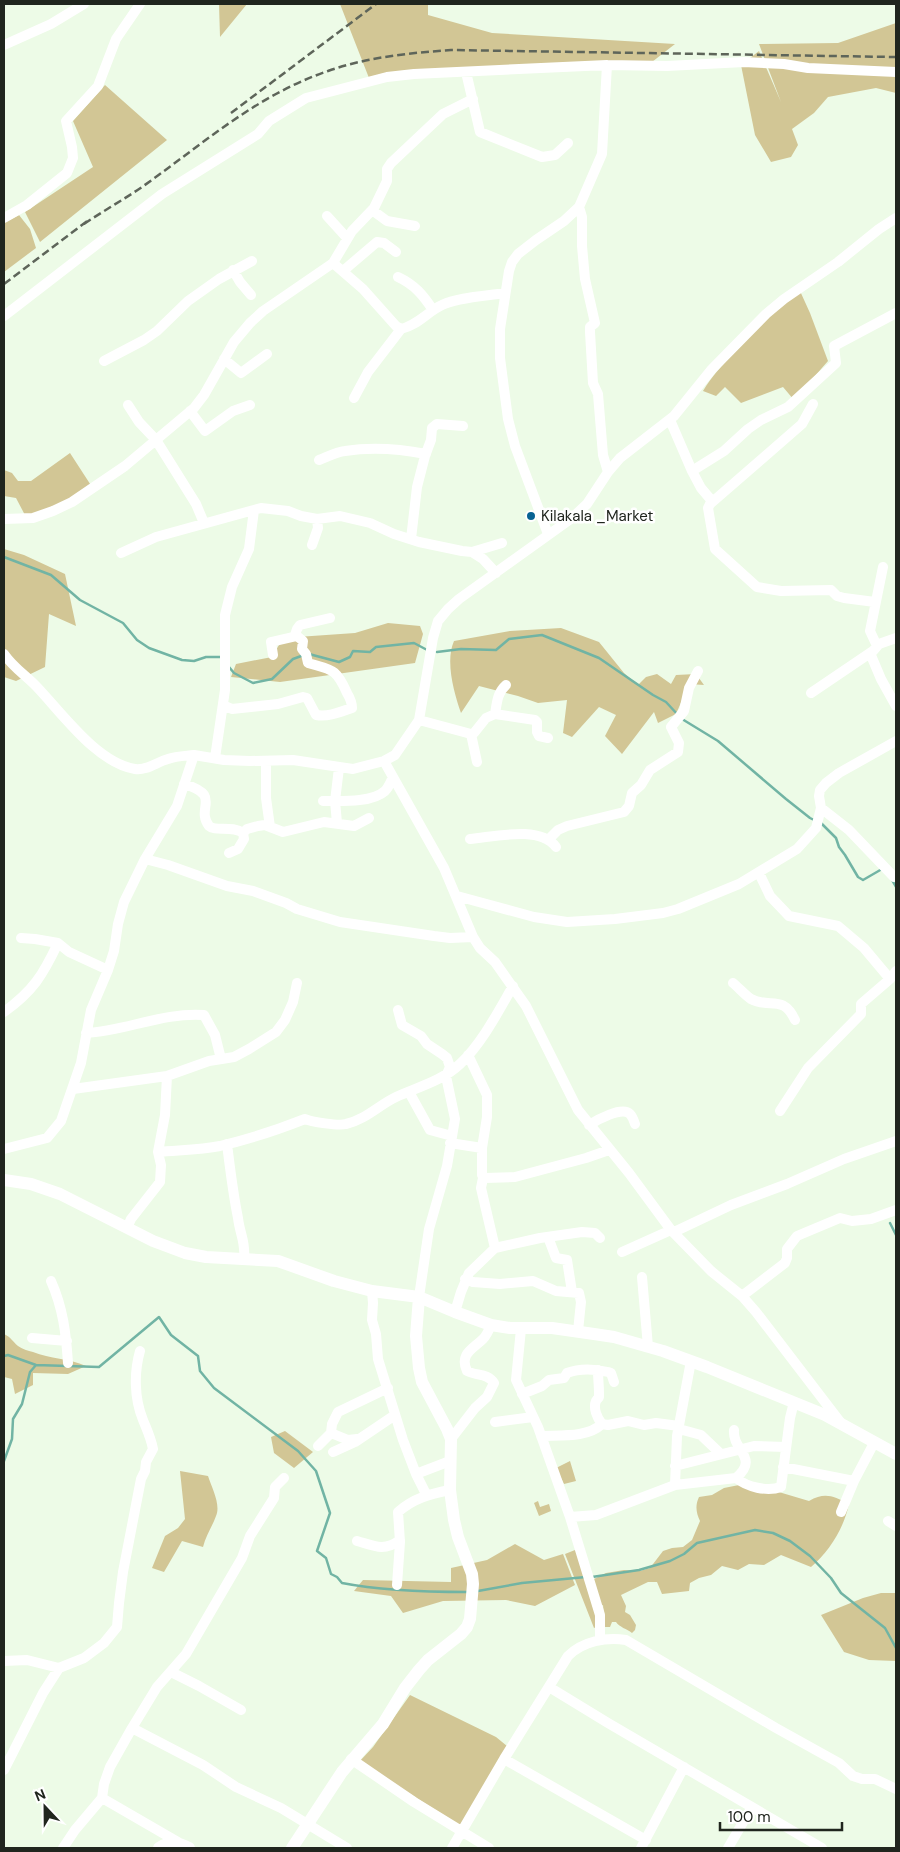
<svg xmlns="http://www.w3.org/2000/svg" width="900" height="1852" font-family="'DM Sans',sans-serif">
<rect width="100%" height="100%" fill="#edfbe7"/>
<!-- green -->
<path fill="#d2c695" d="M219 4H247L220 37Z
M340 4H428V15L492 33 675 44 643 69 386 73 369 78Z
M896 23V93L876 88 828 97 814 113 792 129 798 145 791 157 771 162 755 135 741 65 759 51 781 102 759 44 838 43Z
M105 85 167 140 40 242 25 212 93 167 73 121Z
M19 215 30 229 36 248 4 272V223Z
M800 291 810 313 828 361 794 400 783 387 741 403 725 387 716 396 703 391C712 376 723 364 735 352 756 330 776 309 800 291Z
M70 453 94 490 26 517 16 498 4 496V470L12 473 18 481H31Z
M4 549 24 555 65 574 76 626 49 614 45 667 16 681 4 677Z
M388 623 420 626 423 634 415 663 280 682 231 677 236 664 272 657 283 638 355 633Z
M561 628 599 642 624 673 638 685 646 677 657 674 671 684 676 675 696 674 704 685 689 684 676 714 658 723 654 712 622 754 605 736 616 715 599 707 572 737 563 733 567 700 538 703 518 696 479 686 461 713C454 693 445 661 454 641L510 631Z
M4 1334C12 1338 12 1341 18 1346 22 1349 28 1351 33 1352 50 1359 69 1358 86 1366L68 1374 33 1373V1385L15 1394 12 1379 4 1377Z
M285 1431 313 1452 294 1468 274 1453 271 1437Z
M570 1461 576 1481 564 1484 556 1468Z
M180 1471 208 1476C212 1488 221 1505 216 1516 212 1527 206 1535 203 1547L182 1541 164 1572 152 1568 165 1536 178 1528 185 1519Z
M739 1485 772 1490 809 1501C825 1492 833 1496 849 1504 844 1528 829 1552 811 1567L781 1555 764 1565 749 1564 738 1570 722 1566 711 1575 699 1578 690 1583 689 1591 662 1594 657 1582H648L621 1595 626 1606 625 1612 630 1615 636 1625 635 1630 632 1633C627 1629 619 1627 616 1622H612L610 1627H605L603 1605 598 1607V1626L594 1628 565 1554 580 1548 594 1579 606 1573 624 1570 640 1571 650 1568 663 1551 672 1548 683 1547 692 1540 700 1521C696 1513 695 1505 699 1497L712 1495 724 1488Z
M538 1501 540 1507 549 1504 551 1511 539 1516 534 1503Z
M515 1544 544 1560 563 1554 575 1585 535 1606 506 1600 443 1601 403 1613 391 1596 354 1591 363 1580 451 1582V1568L487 1560Z
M881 1593H896V1661L869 1660 844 1652 821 1615 863 1598Z
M410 1695 496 1737 507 1746 461 1826 359 1762 373 1747Z"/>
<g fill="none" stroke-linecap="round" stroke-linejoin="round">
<!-- stream -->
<path stroke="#71b4a4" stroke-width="2.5" d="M4 557 51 575 80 600 123 623 137 640 149 648 182 660 194 661 206 657H221L222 658
M437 652 461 649 496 650 509 639 542 635 599 658 653 695 666 702 678 715
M309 654 339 662 350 657 353 651 370 652 376 647 414 643 429 651
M229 667 234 673 253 683 272 679 293 659 304 655
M682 719 718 741 786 799 810 818 816 821
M821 823 836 838 839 847 845 855 858 877 863 880 882 869
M892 880 896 887
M890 1223 896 1235
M4 1356 8 1355 36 1365 99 1367 159 1317 171 1335 198 1356 200 1371 214 1388 298 1451 316 1471 330 1513 317 1551 326 1558 331 1574 337 1577 342 1583C383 1591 426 1592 467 1592
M4 1461 12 1439 13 1419 22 1404 30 1372 36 1365
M592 1577 639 1570 670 1561 684 1554 697 1543 755 1530 773 1533 790 1541 810 1556 831 1578 841 1593 885 1628 896 1648
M478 1591 522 1583 586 1577"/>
<!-- minor -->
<path stroke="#fff" stroke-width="10" d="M4 45 51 24 84 4
M466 72 480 132 542 157 555 155 568 143
M579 207 582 217V246L585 279 595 323 590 327V332L593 383 598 394 603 455 608 472
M372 210 387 221 415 226
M327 216 347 238
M4 218 27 205 67 173 73 158 72 147 66 121 98 86 116 39 140 4
M333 263 363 289 396 326 401 329C418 325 427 312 442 305 458 297 487 296 505 293
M233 270 240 282 251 295
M343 271 377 242 384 243 396 252
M398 277C415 285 423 295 433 310
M4 316 162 194 258 134 269 121 306 98 387 77 414 74 607 65 667 66 744 62 784 64 808 68 896 72
M224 359 241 373 267 354
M104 361 144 340 157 331 188 301 219 279 252 261
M354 398 368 372 401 329
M813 404 802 424 710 504 708 508 715 549 757 587 781 591 831 590 837 596 844 598 875 602
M128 405 139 422 156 440 196 504 204 523
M190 411 205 431 233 411 250 405
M670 420 692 471
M319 460C327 457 336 452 345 451 371 447 400 449 426 454
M712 501 701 488 692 471 724 451 748 429 761 420 788 407 836 363 834 346 896 313
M4 519 33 518 53 511 72 502 125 466 194 408 204 395 234 342 250 323 263 311 333 263 352 231 374 208 387 181V169L391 163 443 114 473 99
M548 534 515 446 508 419 500 358V329L509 271 512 262 518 254 536 240 564 221 579 207 602 154 607 65
M411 539 417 487 425 456 431 440 432 428 437 424 463 426
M312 545 318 528 317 519
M472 552 483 559 496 573
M121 553 156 537 261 508 288 511 301 516 317 519 340 516 370 523 394 534 419 542 462 551 472 552 502 543
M295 635 297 629 300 625 330 618
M877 646 870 631 883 567
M870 653 881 679 896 706
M4 654C13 667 25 675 36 686 62 713 97 763 135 769 146 771 157 762 168 759 176 756 185 756 194 755
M811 693 873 651 879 644 896 638
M223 705 232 709 278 704 303 697 307 698 316 715C329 717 340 712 352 708 352 702 350 698 347 693 336 668 332 670 308 663L306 654 302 649 303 641 297 636 271 642 273 655
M495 714C497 703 497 693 506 685
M419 720 471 734 474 733 486 718 495 714 535 720 537 722V732L539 736 548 738
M471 734 477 762
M215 758 225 690V615L232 587 249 549 254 510
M266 761V798L270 827
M384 761 444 868 473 937 480 948 495 962 526 1006 578 1110 629 1173 671 1230 711 1271 742 1296 756 1312 841 1423
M184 784C223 796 195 807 209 826 215 832 232 825 243 833L244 839 238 849 229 853
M323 801C340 801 372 803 385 791 389 787 391 781 393 777
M821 808 849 830 894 877
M337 823 335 801 339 768
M243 833 247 829 258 826 265 825 283 832 324 822 354 826 369 818
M470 839C494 837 539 825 556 847
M548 840 558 830 567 826 624 812 629 806 632 793 641 785 650 770 678 752 679 743 671 727 684 711 689 688 698 671
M145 859 168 865 227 886 253 891 286 903 297 909 340 922 434 936 450 938 473 937
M759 873 770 896 789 916 838 926 864 948 890 979
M457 896 534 917 567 922 615 919 663 913 678 909 739 884 797 849 816 828 821 808 819 796 820 790 826 783 839 773 896 741
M21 938 35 939 58 943 69 952 108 970
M733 983C739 988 745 995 751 999 770 1009 783 994 795 1020
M398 1010 402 1025 421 1036 427 1044 442 1054 447 1058 450 1067 446 1076 455 1119 447 1166 429 1229 419 1297
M4 1012C33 991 43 975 58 943
M86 1033C125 1031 164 1012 204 1015L215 1035 221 1059
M468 1055 487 1095V1117L482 1148
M73 1089 167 1076 209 1061 234 1057 249 1049 276 1032 285 1020 293 1002 297 983
M409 1092 430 1130 452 1136
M780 1111 808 1068 861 1014V1004L890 979 896 971
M589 1125C597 1120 622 1106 630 1114 632 1116 634 1121 635 1124
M450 1143 482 1148V1175L485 1178 515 1177 586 1158 609 1150
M227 1144C230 1168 233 1194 238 1218 240 1235 246 1242 244 1260
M4 1149 47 1138 61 1121 81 1063 91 1010 108 970 114 951 118 924 124 902 145 859 177 806 194 755 224 760 250 761 293 760 353 769 384 761 395 755 419 720 433 638 438 621 448 609 459 599 572 518 587 504 608 472 620 458 674 416 712 369 766 314 784 299 838 262 879 229 896 218
M158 1152C179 1150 200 1150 220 1146 250 1139 277 1130 305 1119 311 1122 339 1126 346 1124 365 1120 379 1105 396 1097 418 1087 442 1081 460 1064 482 1043 498 1012 513 986
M483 1178 481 1188 495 1248
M127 1228 131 1219 160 1182 161 1165 158 1152 165 1115 167 1076
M674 1232 731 1205 787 1184 844 1159 896 1141
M548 1237 556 1258 567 1260 572 1292
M622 1252 671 1230
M642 1277 648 1347
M465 1279 473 1282 500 1284 533 1281 556 1291 579 1293 581 1302 578 1331
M51 1281C63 1308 66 1333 68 1363
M372 1291 373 1303 372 1320 376 1334 378 1359 403 1440 416 1474 426 1494
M742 1296 785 1263 787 1258V1249L797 1236 840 1218 852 1221 871 1219 896 1210
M455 1312 461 1292 469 1273 495 1248 540 1238 582 1232 595 1233 600 1238
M521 1329 516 1380 538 1427 570 1517 600 1615V1640
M32 1338 67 1341
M598 1370C598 1378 599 1386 599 1394 599 1400 599 1396 596 1401 593 1408 597 1418 602 1424L608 1425 628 1421 644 1425 656 1423 679 1426
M522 1394 542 1386 549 1380 564 1378 567 1373C580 1368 595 1369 608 1372L611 1373 614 1382
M495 1422 533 1417
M679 1429 701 1435 721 1454
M331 1433 348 1440 357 1439
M541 1436C561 1435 587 1438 602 1424
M451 1439 475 1408 487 1397 494 1383C488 1373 476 1376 467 1371 459 1354 473 1349 483 1339 487 1335 489 1330 491 1325
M318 1446 331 1433 332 1424 338 1412 388 1388
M333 1452 355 1442 395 1415
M675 1466 754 1446 786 1447
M783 1467 854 1481
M416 1474 450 1461
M736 1478C747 1487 767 1492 781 1487L790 1418 794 1402
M675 1485 677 1436 691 1361
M841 1512 854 1481 874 1443
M570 1517 596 1515 675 1485 736 1478C760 1457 732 1451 734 1430
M888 1521 896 1526
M357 1541C374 1546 384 1552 400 1540
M397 1585 400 1542 398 1512C414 1498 430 1494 450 1490
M4 1661 27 1660 59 1668
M171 1672 199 1686 241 1710
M549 1687 608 1723 822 1848
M132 1728 203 1765 236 1787 281 1808 347 1848
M351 1759 414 1802 489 1848
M504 1759 646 1840
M4 1770 43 1693 59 1668 84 1658 104 1643 117 1627 119 1603 123 1572 141 1479 145 1471 146 1462 153 1449C151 1438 147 1430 143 1420 134 1398 134 1372 140 1351
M102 1798 178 1842
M63 1848 75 1830 102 1798 104 1784 110 1767 132 1728 157 1687 186 1654 242 1558 250 1536 274 1498 275 1487 284 1478
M452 1848 504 1759 568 1656C583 1641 606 1637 626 1640L776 1728 839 1763 853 1776 862 1779H875L896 1789
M641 1848 684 1767
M728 1848 752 1807"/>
<!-- tertiary -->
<path stroke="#fff" stroke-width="12" d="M4 1180 31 1184 60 1194 153 1241 185 1253 206 1257 278 1261 334 1281 372 1291 419 1297 455 1312 491 1325 510 1328H552L594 1334 614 1337 663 1351 707 1367 825 1415 896 1454
M159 1848C170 1841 178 1842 189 1848
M292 1848 342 1772 383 1724 405 1688 419 1670 428 1660 461 1634 467 1627 470 1619 473 1584 472 1574 458 1537 454 1520 450 1490 451 1439 447 1429 422 1382 419 1368 416 1336 419 1297"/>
<!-- rail -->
<path stroke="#5e655a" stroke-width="2.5" stroke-dasharray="8 4" stroke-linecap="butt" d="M231 113 376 4
M84 224C103 211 123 200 142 187 203 144 255 96 328 71 368 57 409 53 451 50L896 57
M4 284 90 219"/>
</g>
<!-- markers -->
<circle fill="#086293" stroke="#fff" stroke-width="2" cx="531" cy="516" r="5"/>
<g text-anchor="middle" stroke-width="5" stroke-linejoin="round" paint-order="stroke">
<!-- poi labels -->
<g font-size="15" fill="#20251e" stroke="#fff" text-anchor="start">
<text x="541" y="521">Kilakala _Market</text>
</g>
</g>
<!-- border -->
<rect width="900" height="1852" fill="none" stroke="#20251e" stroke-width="10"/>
<!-- north arrow -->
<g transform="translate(45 1807) rotate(338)" stroke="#ffffff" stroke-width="4" paint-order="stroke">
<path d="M0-4L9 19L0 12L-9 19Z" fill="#20251e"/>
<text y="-8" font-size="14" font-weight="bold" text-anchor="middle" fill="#20251e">N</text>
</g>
<!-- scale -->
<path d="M720 1822v8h122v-8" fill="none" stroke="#20251e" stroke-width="2.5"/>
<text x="728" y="1822" font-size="15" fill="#20251e" stroke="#ffffff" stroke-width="4" paint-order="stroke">100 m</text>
</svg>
